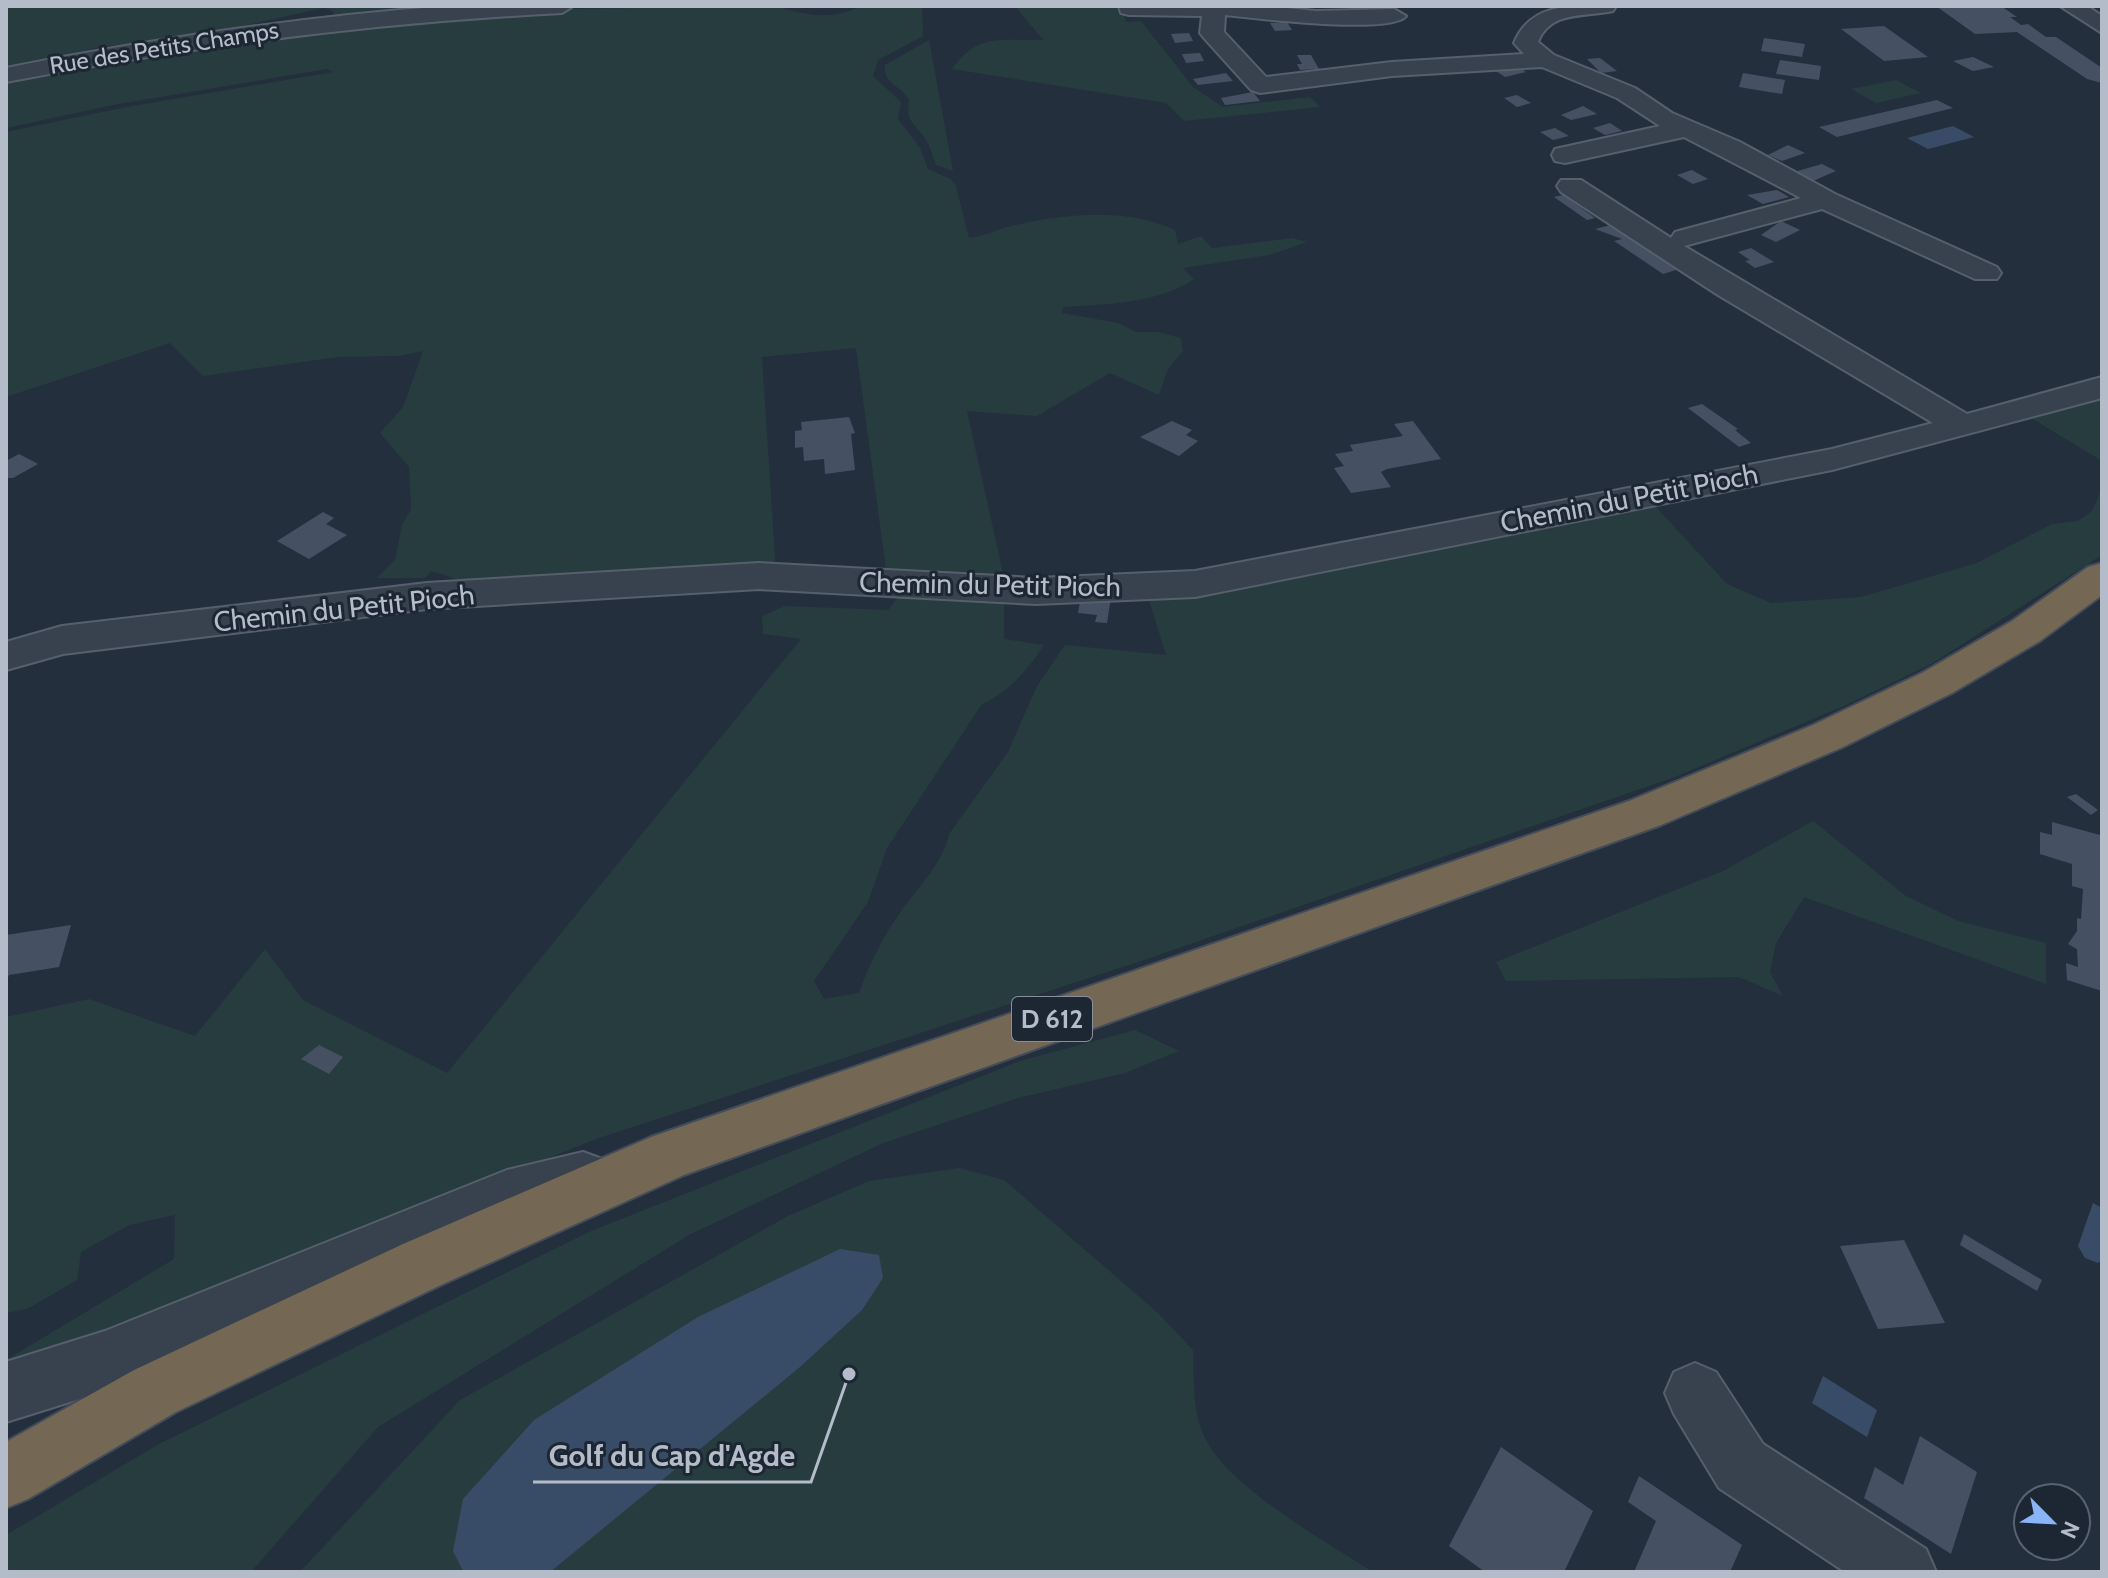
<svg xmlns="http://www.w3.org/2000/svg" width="2108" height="1578" font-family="Cabin,sans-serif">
<rect width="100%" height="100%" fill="#242f3e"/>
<!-- green -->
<path fill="#263c3f" d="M6 6H533L336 19 332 10 323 8 238 27 229 34 99 47 6 70Z
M776 6C803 15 834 21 860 6H922L923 36 878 60 873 76 901 102 898 119 920 148 928 169 951 179 956 186 969 238C984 236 997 230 1011 226 1064 214 1125 207 1175 230L1178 244 1201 236 1212 248 1292 238 1307 242 1270 255 1183 268 1194 279C1158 304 1105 304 1063 307L1062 313 1118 323 1136 332H1158L1181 338 1183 351 1168 369 1159 395 1110 373 1037 416 967 411 1005 582 887 577 856 348 762 357 776 572 460 580 431 571 425 578H377L395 560 402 525 411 509 409 467 380 433 403 407 423 351 398 356 338 357 203 376 170 343 6 397V132L121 108 333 72 327 69 118 104 6 128V77L255 36 562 9Z
M1015 6H1121L1126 22 1141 21 1193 87 1223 107 1310 97 1320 107 1184 121 1166 103 952 69C978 32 1002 41 1043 40Z
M929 40 953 171 936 165C932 155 929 142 922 134 910 120 906 119 909 99 901 86 882 83 885 65Z
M1896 80 1921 93 1876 103 1851 89Z
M2102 395V461L2028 416Z
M2102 488V555L1933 663 1846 705 1675 777 1141 961 596 1139 140 1323 6 1366V1360L174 1259 175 1215 129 1225 81 1252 77 1280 27 1309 6 1313V1017L89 999 195 1036 265 949 303 1000 447 1073 801 639 763 634 762 616 785 606 888 610 903 591 1004 603V639L1044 645C1027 671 1010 691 982 704L887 848 868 902 814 981 824 999 859 993C869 965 882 939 899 914 916 889 943 864 949 834L1008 752 1037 686 1065 645 1166 655 1147 594 1224 593 1655 506 1727 584 1771 603 1861 597 1977 563 2052 524 2078 521 2092 511Z
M1813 821 1906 896 1958 921 2046 943V984L1804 897 1776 943 1770 972 1783 996 1739 977 1506 981 1496 962 1723 871Z
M1135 1030 1179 1051 1125 1073 1018 1098 881 1144 689 1235 378 1427 251 1572H6V1535L157 1445 591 1231 1020 1061Z
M959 1168 1004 1180 1158 1313 1193 1350C1194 1380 1192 1413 1206 1440 1230 1488 1328 1543 1373 1572H300L460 1400 788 1216 869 1181Z"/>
<!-- water -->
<path fill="#394c67" d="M1953 126 1974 137 1928 149 1907 138Z
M2093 1203 2102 1208V1259L2098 1263 2085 1258 2078 1246Z
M840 1249 879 1255 883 1278 862 1310 800 1367 550 1572 463 1571 453 1551 463 1499 534 1420 698 1317Z
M1823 1376 1877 1410 1867 1437 1812 1403Z"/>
<!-- building -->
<path fill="#455162" d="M1936 6H2001L2017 17H2010L2021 25 2028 24 2046 37H2056L2102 68V83L2087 79 2017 32 1975 34Z
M1287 22 1292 30 1275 31 1270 23Z
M1884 26 1928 57 1884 61 1841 29Z
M1189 33 1193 41 1175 43 1171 34Z
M1764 38 1805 44 1802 57 1761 51Z
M1200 53 1204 61 1186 63 1182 54Z
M1297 55H1311L1319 69 1300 70 1297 64H1302Z
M1973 57 1994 67 1973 71 1953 61Z
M1600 58 1617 71 1601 73 1587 59Z
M1780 60 1821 66 1819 80 1776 74Z
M1513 65 1526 72 1505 77 1496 71Z
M1226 73 1233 81 1198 85 1193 79Z
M1743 73 1785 80 1782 94 1739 87Z
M1253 92 1260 101 1225 105 1221 98Z
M1517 95 1531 103 1517 107 1504 98Z
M1937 100 1953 108 1837 137 1819 127Z
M1583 106 1597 114 1571 120 1561 115Z
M1610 123 1622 131 1605 135 1593 128Z
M1555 128 1569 136 1553 140 1540 132Z
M1788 145 1805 153 1782 161 1768 155Z
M1822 164 1836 171 1813 181 1794 172Z
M1692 170 1708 179 1693 184 1677 175Z
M1777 190 1789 197 1763 204 1747 195Z
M1563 195 1595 218 1587 220 1554 197Z
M1781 221 1800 230 1776 242 1761 235Z
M1611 225 1679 269 1663 274 1614 241 1622 239 1595 229Z
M1751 248 1774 262 1755 268 1745 261 1750 260 1738 252Z
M1702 404 1738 429 1735 430 1751 443 1739 447 1688 408Z
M849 417 855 433 851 434 855 470 825 474 824 459 804 461 803 447 795 448V431L802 430 801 422Z
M1172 421 1192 430 1186 435 1198 441 1179 456 1140 437Z
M1413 421 1441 459 1387 469 1381 472 1391 487 1351 493 1334 468 1344 466 1335 454 1353 451 1350 445 1403 436 1394 424Z
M19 454 38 464 13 478H6V461Z
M323 512 334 518 326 524 347 535 309 559 277 541Z
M1081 596 1111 597 1107 623 1095 622 1097 615 1078 613Z
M2076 794 2098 810 2091 815 2067 797Z
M2052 822 2100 835 2102 991 2067 980 2066 963 2078 967 2077 949 2068 944 2077 931V918L2081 919 2083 889 2072 886V864L2040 854V832L2052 835Z
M71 925 59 967 9 975 6 982V935Z
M319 1045 343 1057 329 1074 301 1059Z
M1964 1234 2042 1280 2037 1291 1960 1245Z
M1904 1240 1945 1323 1878 1329 1840 1246Z
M1920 1436 1977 1472 1951 1554 1864 1498 1875 1467 1903 1485Z
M1501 1447 1593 1511 1564 1572H1485L1449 1546Z
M1639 1476 1742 1545 1730 1572H1634L1656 1521 1628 1502Z"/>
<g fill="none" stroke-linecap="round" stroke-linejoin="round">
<defs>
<path id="minor" d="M448 6H573L562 13C375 23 190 46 6 82V68C152 39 299 17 448 6Z
M1119 6H1267L1316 11 1394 9 1406 16C1391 35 1253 18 1225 15L1224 32 1266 77 1392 62 1524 54 1514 43C1532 0 1576 6 1616 6L1613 11C1587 17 1550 10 1538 42L1554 55 1635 88 1672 113 1740 142 1835 194 1997 267 2001 273 1997 279H1975L1822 209 1684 246 1967 414 2102 377V398L1832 470 1195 597 1036 604 759 589 427 609 63 654 6 670V642L62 626 427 583 759 563 1036 578 1195 571 1832 449 1933 423 1718 295 1561 192 1557 186 1561 180H1581L1671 238 1675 232 1801 198 1684 137 1565 163 1555 161 1552 155 1555 149 1660 126 1617 98 1542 67 1392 76 1260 93 1251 90 1204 38 1200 33 1202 16 1129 15 1121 13Z
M2060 6H2087L2102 16V33Z
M583 1152 602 1159 610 1177 602 1195 510 1221 105 1391 6 1422V1362L105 1331 507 1170Z
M1695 1363 1716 1372 1763 1444 1926 1549 1936 1572H1845L1719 1488 1674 1414 1665 1393 1674 1372Z"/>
<path id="highway" d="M2102 563V595L2040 641 1952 693 1843 747 1661 825 684 1175 443 1284 176 1412 28 1499 6 1508V1442L134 1370 403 1244 651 1137 1629 801 1813 725 1922 673 2012 621 2088 567Z"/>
</defs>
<!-- minor casing -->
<use href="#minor" stroke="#565f6c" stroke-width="4"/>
<!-- highway casing -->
<use href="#highway" stroke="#434c59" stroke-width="4"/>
<!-- minor -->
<use href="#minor" fill="#38414e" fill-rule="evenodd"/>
<!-- highway -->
<use href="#highway" fill="#746855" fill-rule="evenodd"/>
</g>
<g text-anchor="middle" stroke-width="6" stroke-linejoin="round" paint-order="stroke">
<!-- far-street labels -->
<g font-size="24" fill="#b4bcc9" stroke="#1d2633">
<text transform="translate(164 48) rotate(-9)" y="8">Rue des Petits Champs</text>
</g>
<!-- shield labels -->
<rect fill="#1d2633" stroke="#878f9c" stroke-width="2" x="1012" y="997" width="80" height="44" rx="6"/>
<g font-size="26" font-weight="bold" fill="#b4bcc9">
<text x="1052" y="1028">D 612</text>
</g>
<!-- street labels -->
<g font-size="28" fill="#b4bcc9" stroke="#1d2633">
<text transform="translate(1629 498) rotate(-11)" y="10">Chemin du Petit Pioch</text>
<text transform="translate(990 584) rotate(1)" y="10">Chemin du Petit Pioch</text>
<text transform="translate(344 608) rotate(-6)" y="10">Chemin du Petit Pioch</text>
</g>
</g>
<!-- callouts -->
<path fill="none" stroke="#b4bcc9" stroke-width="3" d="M849 1374L811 1482H533"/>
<circle fill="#b4bcc9" stroke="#1d2633" stroke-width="3" cx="849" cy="1374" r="8"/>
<g font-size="30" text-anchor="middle" font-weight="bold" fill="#b4bcc9" stroke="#1d2633" stroke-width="6" stroke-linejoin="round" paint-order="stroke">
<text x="672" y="1466">Golf du Cap d'Agde</text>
</g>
<!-- border -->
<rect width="2108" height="1578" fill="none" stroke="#b4bcc9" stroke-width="16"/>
<!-- north arrow -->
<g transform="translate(2052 1522) rotate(114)"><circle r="38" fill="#1d2633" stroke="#59626f" stroke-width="2"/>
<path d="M0-6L14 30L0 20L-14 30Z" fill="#8ab4f8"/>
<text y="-12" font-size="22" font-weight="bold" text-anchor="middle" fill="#b4bcc9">N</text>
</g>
</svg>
